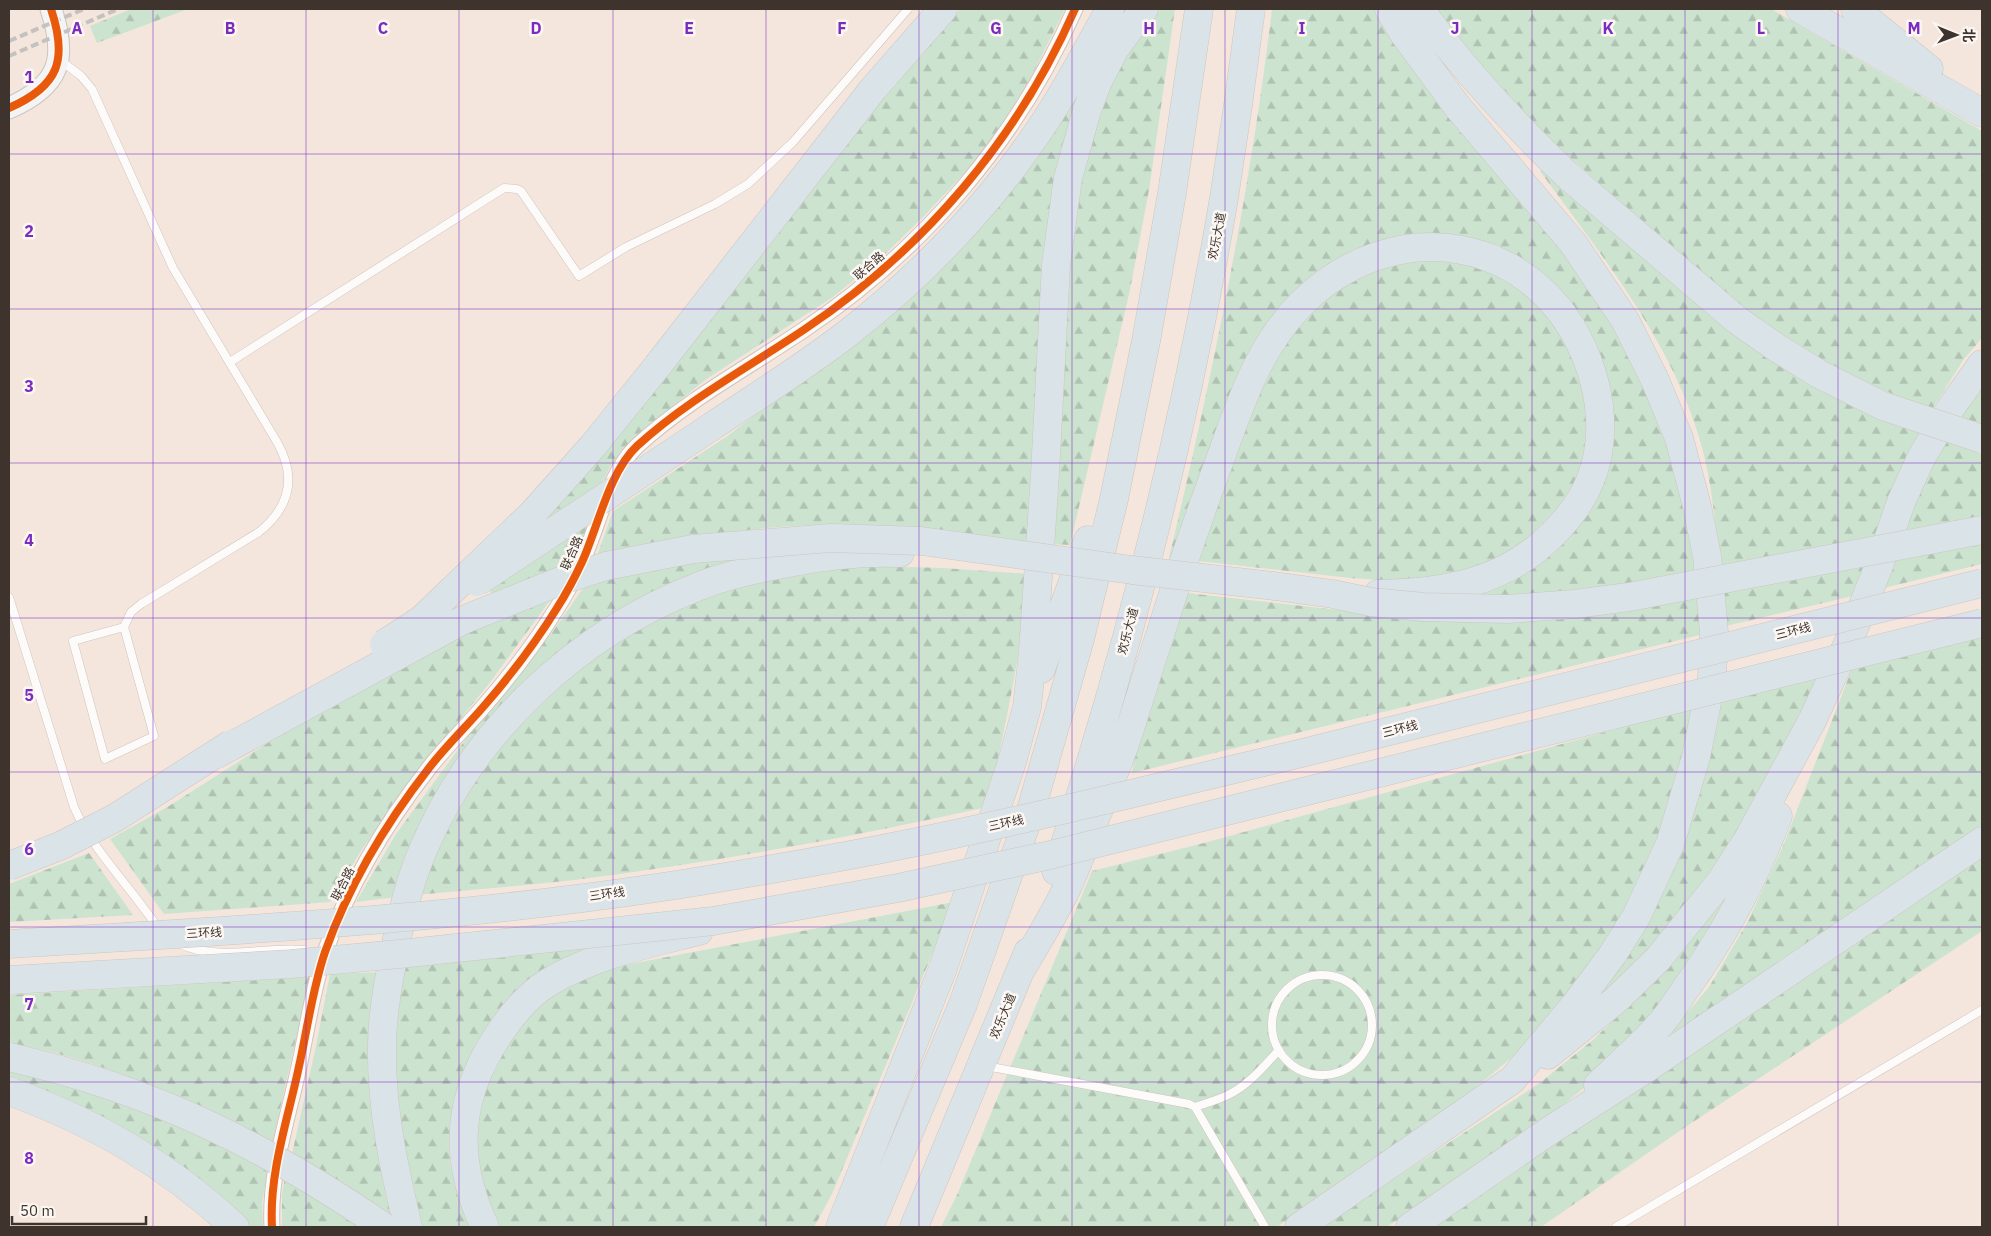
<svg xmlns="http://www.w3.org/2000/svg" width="1991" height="1236" font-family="'IBM Plex Sans','Noto Sans SC',sans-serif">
<defs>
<pattern id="forest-firs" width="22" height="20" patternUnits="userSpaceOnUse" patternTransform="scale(1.25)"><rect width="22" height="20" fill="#cce3d0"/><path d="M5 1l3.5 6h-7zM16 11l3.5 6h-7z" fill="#b0c3b3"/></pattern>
</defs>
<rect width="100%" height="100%" fill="#f4e6dc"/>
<!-- forest -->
<path fill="url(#forest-firs)" d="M131 9H188L97 43 90 26Z
M960 9H1065L1030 79 993 138 971 166 926 214 882 257 833 297 705 380 632 440 611 465 599 489 532 534 922 50Z
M1118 9H1132L1089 82 1032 542C955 534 875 523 797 526 729 529 663 542 597 556L613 511 726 437 888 314Z
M1160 9H1175L1149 190 1130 290 1070 545 1051 544C1055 482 1059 420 1062 359 1070 238 1077 104 1160 9Z
M1272 9H1379L1596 288 1658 413 1682 491 1697 572 1587 591 1477 598V592L1608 462 1550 282 1378 242 1356 250 1316 274 1178 560 1169 558C1212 377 1250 194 1272 9Z
M1437 9H1771L1982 131V338L1964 359 1931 411 1845 373 1759 321 1624 206 1544 134 1459 40Z
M1545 167 1634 248 1922 430 1875 537 1720 567C1715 524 1712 479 1699 437 1669 337 1600 254 1540 171Z
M1454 258 1518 285 1552 317 1582 372 1589 438 1581 472 1556 511 1527 542 1507 556 1456 576 1392 581 1350 578 1198 561 1239 436 1278 349 1326 294 1399 261Z
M1982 382V426L1957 419Z
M1942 440 1982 450V517L1900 532Z
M588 525 571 564 492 594 489 589Z
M1982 541V564L1884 588 1891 559Z
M753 553 523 690 396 897 356 902 396 834 471 732 551 634 586 584 640 569Z
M1869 561 1861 594 1726 626 1723 592Z
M875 566 943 568 1029 574C1021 653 1005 730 987 807 850 838 713 862 574 880 521 886 468 890 416 895L458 804 514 730 548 694 637 626 711 591 820 570Z
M1187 593 1329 609 1417 616 1701 597 1704 634 1132 773 1135 752Z
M554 595 488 685 407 784 359 854 330 902 164 914 110 839 169 806 285 732 421 653Z
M1982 637V832L1678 1038 1671 1032 1709 987 1747 923 1783 846 1852 669Z
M1824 675 1721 863 1637 965 1589 1009 1721 702Z
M1699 706 1678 791 1637 890 1605 945 1528 1044 1468 1094 1277 1227H941L957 1195 1092 871 1204 843Z
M1982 850V931L1681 1130 1541 1227H1431Z
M89 853 133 915 9 922V884Z
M1743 872 1703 953 1628 1047 1595 1079 1547 1118 1387 1227H1321L1541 1082 1594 1039 1674 961Z
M954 902 832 1194 814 1227H499L488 1204 478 1174 477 1123 485 1090 495 1061 525 1019 547 1000 570 986 594 975 625 965Z
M581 948 583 951 531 979 500 1008 477 1042 464 1072 455 1096 449 1142 450 1162 459 1198 471 1227H417L389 1080 401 968Z
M384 972 402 1227 292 1154 316 1046 330 974Z
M310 977 272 1144C189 1100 102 1059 9 1043V995Z
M9 1069 157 1113 268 1168 262 1203 263 1227H247L9 1081Z
M285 1177 363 1227H282V1194Z"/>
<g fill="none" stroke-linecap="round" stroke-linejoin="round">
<defs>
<path id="lane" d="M60 60 81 76 92 89 173 268 277 442C297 477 290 507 259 532L141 604 131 612 124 627 154 736 105 759 73 641 124 627
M230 362 504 188 517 189 521 191 579 276 626 247 715 204 748 184 793 142 908 9
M9 597 74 807C94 853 131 887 158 928
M180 944C219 962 263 946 304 950
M1272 1025a50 50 0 1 1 100 0a50 50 0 1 1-100 0Z
M986 1066 1189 1104 1195 1107 1265 1227
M1195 1107C1206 1103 1218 1100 1228 1095 1249 1085 1264 1066 1279 1050
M1616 1227 1982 1010"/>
<path id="street" d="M272 1227C269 1174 287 1122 298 1071 307 1032 312 990 325 952 348 887 386 823 429 768 446 746 466 727 484 706 511 675 536 642 557 608 566 594 575 577 582 562 598 527 609 472 637 446 687 400 749 367 805 329 923 250 1018 139 1075 9"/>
<path id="secondary" d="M9 108C59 86 68 60 51 9"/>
<path id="highway" d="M1420 9C1463 70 1513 123 1567 175
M1800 9 1982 113
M1855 9 1929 69
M659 364 873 89 943 9
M711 427C757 396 804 367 848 333 917 279 981 213 1031 142 1061 100 1085 54 1110 9
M1041 669 1088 540
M1056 871C1129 652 1185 426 1224 198 1234 135 1243 72 1251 9
M1022 968C1037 943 1052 918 1065 892 1075 872 1082 851 1090 831 1101 804 1113 777 1123 749 1136 713 1146 675 1159 638 1177 580 1197 522 1218 465 1239 408 1257 348 1301 304 1394 211 1538 234 1587 359 1602 397 1606 442 1590 481 1582 501 1569 518 1553 534 1504 583 1445 593 1378 594
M1548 1055 1617 999 1658 959 1721 881 1747 841 1812 721 1848 643 1880 563 1901 502 1921 458 1950 409 1982 364
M1598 1085C1620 1064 1643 1044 1663 1021 1672 1010 1679 998 1687 987 1725 934 1755 877 1778 816
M9 1091C98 1124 165 1163 235 1227
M408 1227C394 1168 381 1108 382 1047 382 1017 387 988 393 959 400 922 408 885 423 850 473 731 577 634 697 587 721 577 747 571 773 566 815 557 857 551 900 553
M485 1227C452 1157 457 1095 501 1031 514 1012 529 994 549 982 594 955 648 944 699 931
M840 1227 942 971 1012 762 1027 707 1033 652 1045 474 1056 265 1068 178 1087 110 1098 81 1114 50 1144 9
M869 1227 963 1004 1031 810 1080 639 1114 499 1147 336 1172 193 1199 9
M914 1227 1028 952
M1299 1227 1512 1080 1575 1005 1613 954 1636 917 1670 844 1696 757 1712 677 1714 632 1707 556 1697 506 1679 438 1655 380 1625 320 1573 243 1457 106 1404 34 1389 9
M1410 1227 1552 1129 1647 1068 1982 841"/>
</defs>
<!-- lane casing -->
<use href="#lane" stroke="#cfc4bd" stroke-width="9"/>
<!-- street casing -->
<use href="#street" stroke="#cfc4bd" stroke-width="17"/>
<!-- secondary casing -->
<use href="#secondary" stroke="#cfc4bd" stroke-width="23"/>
<!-- highway casing -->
<use href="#highway" stroke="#cdc6c0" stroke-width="29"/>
<!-- lane -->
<use href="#lane" stroke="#fdfbfa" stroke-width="8"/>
<!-- street -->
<use href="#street" stroke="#fdfbfa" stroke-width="15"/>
<!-- secondary -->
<use href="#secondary" stroke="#f3f4f5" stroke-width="21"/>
<!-- highway -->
<use href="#highway" stroke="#dae4e8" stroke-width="28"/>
<!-- rail -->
<path stroke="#c4c1bf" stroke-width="4" stroke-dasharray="8 4" stroke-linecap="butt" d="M9 41 84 9
M9 56 118 9"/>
<defs>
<path id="highway-bridge" d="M1567 175 1737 320 1777 348 1819 374 1883 406 1982 439
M477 582 711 427
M384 644 421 620 533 513 592 447 659 364
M215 755 463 620 563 580 606 566 693 549 831 538 921 541 1132 570 1274 586 1333 594 1371 602 1424 607 1508 609 1575 604 1629 597 1982 530
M9 866 60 846 115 818 231 744
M9 944C244 930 480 918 713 879 773 869 833 859 892 847 1031 819 1168 785 1306 752 1532 697 1757 639 1982 583
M9 980 290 964 399 954 713 921 898 888 1050 855 1982 623
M9 1057C151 1089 264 1145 384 1227"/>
</defs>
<!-- highway-bridge casing -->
<use href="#highway-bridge" stroke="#cdc6c0" stroke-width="29" stroke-linecap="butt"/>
<!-- highway-bridge -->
<use href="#highway-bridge" stroke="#dae4e8" stroke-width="28"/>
<defs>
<path id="cycleway" d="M9 108C59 86 68 60 51 9
M272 1227C269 1174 287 1122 298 1071 307 1032 312 990 325 952 348 887 386 823 429 768 446 746 466 727 484 706 511 675 536 642 557 608 566 594 575 577 582 562 598 527 609 472 637 446 687 400 749 367 805 329 923 250 1018 139 1075 9"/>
</defs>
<!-- cycleway casing -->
<use href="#cycleway" stroke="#fcf7f3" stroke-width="11"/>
<!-- cycleway -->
<use href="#cycleway" stroke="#e8590c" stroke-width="8"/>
</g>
<!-- grid -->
<path fill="none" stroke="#7b2cbf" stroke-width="1" stroke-opacity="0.55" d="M153 9V1227M306 9V1227M459 9V1227M613 9V1227M766 9V1227M919 9V1227M1072 9V1227M1225 9V1227M1378 9V1227M1532 9V1227M1685 9V1227M1838 9V1227M9 154H1982M9 309H1982M9 463H1982M9 618H1982M9 772H1982M9 927H1982M9 1082H1982"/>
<g text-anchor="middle" stroke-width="5" stroke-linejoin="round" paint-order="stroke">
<!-- street labels -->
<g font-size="12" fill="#3e342d" stroke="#fcf7f3">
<text transform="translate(1217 236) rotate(-79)" y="4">欢乐大道</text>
<text transform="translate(869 266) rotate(-41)" y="4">联合路</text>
<text transform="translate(572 553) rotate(-66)" y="4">联合路</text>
<text transform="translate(1128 631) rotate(-75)" y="4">欢乐大道</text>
<text transform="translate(1793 631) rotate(-14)" y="4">三环线</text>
<text transform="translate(1400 729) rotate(-14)" y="4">三环线</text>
<text transform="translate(1006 823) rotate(-12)" y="4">三环线</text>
<text transform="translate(343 884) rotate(-63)" y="4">联合路</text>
<text transform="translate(607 894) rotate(-8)" y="4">三环线</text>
<text transform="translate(204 933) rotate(-3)" y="4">三环线</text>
<text transform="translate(1003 1016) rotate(-67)" y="4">欢乐大道</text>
</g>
</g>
<g font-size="16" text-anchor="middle" font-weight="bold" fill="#7b2cbf" stroke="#fcf7f3" stroke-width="5" stroke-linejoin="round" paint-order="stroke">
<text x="77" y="34">A</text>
<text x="230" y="34">B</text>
<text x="383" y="34">C</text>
<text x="536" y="34">D</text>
<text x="689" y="34">E</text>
<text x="842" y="34">F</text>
<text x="996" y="34">G</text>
<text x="1149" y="34">H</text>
<text x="1302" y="34">I</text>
<text x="1455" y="34">J</text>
<text x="1608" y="34">K</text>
<text x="1761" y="34">L</text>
<text x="1914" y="34">M</text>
<text x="29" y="83">1</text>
<text x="29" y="237">2</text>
<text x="29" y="392">3</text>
<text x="29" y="546">4</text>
<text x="29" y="701">5</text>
<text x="29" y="855">6</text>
<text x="29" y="1010">7</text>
<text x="29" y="1164">8</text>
</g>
<!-- border -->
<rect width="1991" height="1236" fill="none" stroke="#3e342d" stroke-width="20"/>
<!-- north arrow -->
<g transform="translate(1956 35) rotate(91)" stroke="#fcf7f3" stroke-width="4" paint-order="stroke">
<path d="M0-4L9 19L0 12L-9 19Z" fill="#3e342d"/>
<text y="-8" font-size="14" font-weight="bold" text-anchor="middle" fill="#3e342d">北</text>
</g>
<!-- scale -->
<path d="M12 1216v8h134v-8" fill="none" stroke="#3e342d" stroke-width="2.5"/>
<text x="20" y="1216" font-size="15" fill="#3e342d" stroke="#fcf7f3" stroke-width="4" paint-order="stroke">50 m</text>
</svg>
